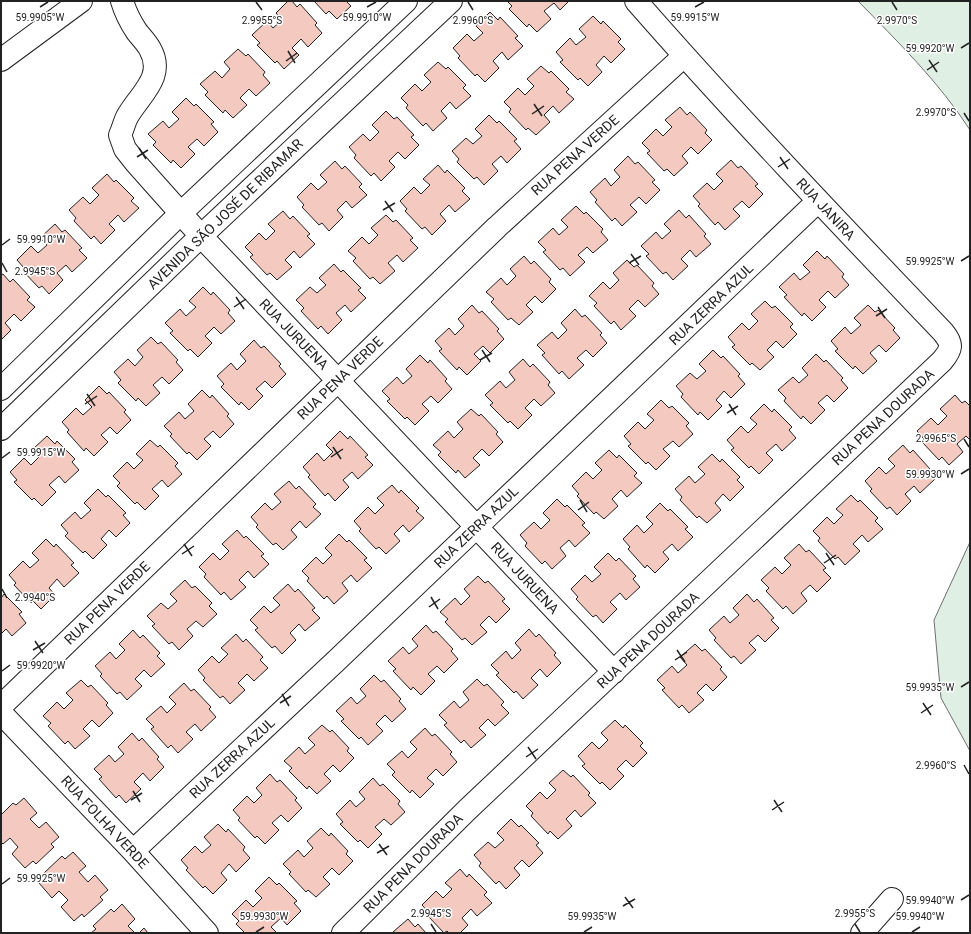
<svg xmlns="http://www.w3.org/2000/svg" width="971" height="934" font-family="Roboto,sans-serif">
<rect width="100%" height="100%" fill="#fff"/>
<!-- green -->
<path fill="#e0efe3" stroke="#6f6f6f" d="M858 1H970V130C939 82 898 42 858 1Z
M970 542V751L941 698 934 620Z"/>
<!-- building -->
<path fill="#f3c9c0" stroke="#222" d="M288 1H292L297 7 300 4 317 23 315 25 322 33 308 47 301 39 292 48 299 55 284 69 277 61 275 63 257 45 260 43 252 35 267 21 273 28 282 20 276 13Z
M314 1H346L351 6 337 19 329 11 326 14Z
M507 1H569L560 10 554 3 544 11 551 19 537 32 529 24 527 27 509 9 512 6Z
M490 12 498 20 500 17 518 36 515 38 523 46 508 60 502 52 493 61 499 68 485 82 477 74 475 76 458 58 460 56 453 48 467 34 474 41 483 33 476 26Z
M593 16 601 24 603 21 621 39 618 42 625 49 611 63 604 56 596 65 602 72 588 86 580 78 578 80 560 62 563 60 556 52 570 38 576 45 586 37 579 29Z
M238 49 246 56 248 54 265 72 263 75 270 83 256 96 249 89 240 98 247 105 233 118 225 110 223 113 205 95 208 92 200 84 215 71 222 78 230 69 224 62Z
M438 62 446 69 448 67 466 85 463 88 471 96 456 109 450 102 441 111 447 118 433 131 426 123 423 126 406 108 408 105 401 98 415 84 422 91 431 82 424 75Z
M541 66 549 73 551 71 569 89 566 92 574 99 559 113 553 106 544 115 550 122 536 135 528 128 526 130 509 112 511 109 504 102 518 88 525 95 534 86 527 79Z
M186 98 194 106 196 104 214 122 211 124 218 132 204 146 197 139 188 147 195 154 181 168 173 160 171 163 153 145 156 142 148 134 163 121 169 128 179 119 172 112Z
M680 107 687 115 690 112 707 130 705 133 712 140 698 154 691 147 682 156 688 163 674 176 667 169 664 171 647 153 650 151 642 143 656 129 663 136 672 127 665 120Z
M386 111 394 119 397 117 414 135 411 137 419 145 405 159 398 152 389 161 395 167 381 181 374 173 371 176 354 158 356 155 349 147 363 134 370 141 379 132 372 125Z
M489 115 497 123 499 121 517 139 514 141 521 149 507 163 501 156 492 164 498 171 484 185 477 177 474 179 457 162 459 159 452 151 466 138 473 144 482 136 475 129Z
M628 156 635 164 638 162 655 180 652 182 660 190 646 204 639 197 630 205 637 212 622 226 615 218 612 221 595 202 597 200 590 192 605 178 611 186 620 177 614 170Z
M731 160 738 168 741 166 758 184 755 186 763 194 749 208 742 201 733 209 740 216 725 230 718 222 715 225 698 206 700 204 693 196 707 183 714 190 723 181 716 174Z
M335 161 342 169 345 166 362 184 359 187 367 195 352 208 346 201 337 210 343 217 329 231 322 223 319 225 302 207 304 205 297 197 311 183 318 190 327 182 320 175Z
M438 165 445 173 447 170 465 188 462 191 470 199 455 212 449 205 440 214 446 221 432 235 425 227 422 229 405 211 407 209 400 201 414 187 421 194 430 185 423 179Z
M107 174 114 182 116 180 134 198 131 201 139 208 124 222 118 215 109 224 115 230 101 244 94 236 91 239 74 221 76 218 69 210 83 197 90 204 99 195 92 188Z
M576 206 584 214 586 212 603 229 601 232 608 240 593 253 587 247 578 255 585 262 570 276 563 268 560 270 543 252 546 250 538 242 553 228 559 235 568 227 561 220Z
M679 210 686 218 689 215 706 234 704 236 711 244 696 257 690 250 681 259 688 266 673 280 666 272 663 274 646 256 649 254 641 246 656 232 662 239 671 231 664 224Z
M283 211 290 219 293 216 310 234 307 236 315 244 300 258 294 251 285 260 292 267 277 280 270 273 267 275 250 257 253 255 245 247 259 233 266 240 275 231 268 224Z
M386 215 393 222 396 220 413 238 410 240 418 248 403 262 397 255 388 263 395 271 380 284 373 277 370 279 353 261 356 258 348 251 362 237 369 244 378 235 371 228Z
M55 224 62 232 65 230 82 248 79 250 87 258 72 272 66 265 57 273 63 280 49 294 42 286 39 288 22 270 24 268 17 260 31 246 38 253 47 245 40 238Z
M817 251 825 259 827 256 844 274 842 277 849 285 835 298 828 291 819 300 826 307 812 321 804 313 802 316 784 297 787 295 779 287 794 273 800 280 810 272 803 265Z
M524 256 531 264 534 261 551 279 549 282 556 289 542 303 535 296 526 305 533 312 519 325 511 318 508 320 491 302 494 299 486 292 501 278 507 285 516 276 510 269Z
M627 260 634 267 637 265 654 283 652 286 659 294 645 307 638 300 629 309 636 316 621 330 614 321 611 324 594 306 597 303 589 296 603 282 610 289 619 280 613 273Z
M334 264 341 272 343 270 361 288 358 290 366 298 351 312 345 305 336 313 342 320 328 334 321 326 318 329 301 311 304 308 296 300 310 287 317 293 326 285 319 278Z
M3 274 10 282 13 279 30 297 27 300 35 307 21 321 14 314 5 323 11 330 1 340V275Z
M203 287 211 295 213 292 230 310 228 313 235 321 221 334 214 327 205 336 212 343 198 357 190 349 188 351 170 333 173 331 165 323 180 309 186 316 196 307 189 301Z
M765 301 772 308 775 306 793 324 790 327 797 334 783 348 776 341 767 350 774 357 760 370 752 363 750 365 732 347 735 345 728 337 742 323 749 330 758 321 751 314Z
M472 305 479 313 482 311 499 329 497 331 504 339 490 353 483 346 474 354 481 361 467 375 459 367 457 370 439 351 442 349 435 341 449 328 455 335 464 326 458 319Z
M868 305 875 312 878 310 895 328 893 330 900 338 886 352 879 345 870 353 877 361 863 374 855 366 853 369 835 351 838 349 831 341 845 327 851 334 861 325 854 318Z
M575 309 582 317 585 315 602 333 600 335 607 343 593 357 586 350 577 358 584 365 569 379 562 371 559 374 542 355 545 353 537 345 552 332 558 339 567 330 561 323Z
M151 337 158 344 161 342 178 360 176 362 183 370 169 384 162 377 153 385 160 393 146 406 138 398 136 401 118 383 121 380 114 372 128 359 135 366 143 357 137 350Z
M254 340 261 348 264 346 281 364 279 366 286 374 272 388 265 381 256 389 263 396 249 410 241 402 239 405 221 387 224 384 217 376 231 363 237 370 246 361 240 354Z
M713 350 721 358 723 356 740 374 738 376 745 384 731 398 724 391 716 400 722 406 708 420 700 412 698 415 681 397 683 394 676 386 690 373 697 379 706 371 699 364Z
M816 354 824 362 826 360 843 378 841 380 848 388 834 402 827 395 818 403 825 410 811 424 803 416 801 419 784 401 786 398 778 390 793 377 799 383 808 375 802 368Z
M420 355 428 363 430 360 447 379 445 381 452 389 438 403 431 396 422 404 429 411 415 425 407 417 405 419 387 401 390 399 382 391 397 377 403 384 412 376 406 369Z
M523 359 530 367 533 364 550 382 548 385 555 393 541 406 534 399 525 408 532 415 518 429 510 421 508 423 490 405 493 403 485 395 500 381 506 388 515 380 509 372Z
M99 386 107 394 109 392 126 410 124 412 131 420 117 434 110 427 101 435 108 442 94 456 86 448 84 451 67 432 69 430 62 422 76 408 83 415 92 407 85 400Z
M202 390 210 398 212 395 229 414 227 416 234 424 220 438 213 431 204 439 211 446 197 460 189 452 187 454 170 436 172 434 164 426 179 412 185 419 194 411 188 404Z
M955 395 962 403 965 401 970 406V440L966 436 957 444 963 452 949 465 942 457 939 460 922 442 924 439 917 431 931 418 938 425 947 416 940 409Z
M661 400 669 408 672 406 689 423 686 426 693 434 679 447 673 441 663 449 670 456 656 470 648 462 646 464 628 446 631 444 624 436 638 422 645 429 654 420 647 414Z
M764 404 772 412 774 409 792 427 789 430 796 438 782 451 776 444 766 453 773 460 759 474 751 466 749 468 731 450 734 448 727 440 741 426 748 433 757 424 750 418Z
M471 409 479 416 481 414 498 432 496 434 503 442 489 456 482 449 473 458 480 465 465 478 458 470 456 473 438 455 441 452 433 445 448 431 454 438 463 429 457 422Z
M340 431 348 439 350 436 368 455 365 457 373 465 358 479 352 472 343 480 349 487 335 501 328 493 325 496 308 477 310 475 303 467 317 453 324 461 333 452 326 445Z
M47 436 55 444 57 441 75 459 72 462 79 470 65 483 59 476 49 485 56 492 42 506 34 498 32 500 14 482 17 480 10 472 24 458 31 465 40 456 33 449Z
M150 440 158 447 160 445 178 463 175 466 182 474 168 487 162 480 152 489 159 496 145 510 137 502 135 504 117 486 120 483 113 476 127 462 134 469 143 460 136 454Z
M903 445 910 453 913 450 930 469 927 471 935 479 920 493 914 486 905 494 911 501 897 515 890 507 887 509 870 491 872 489 865 481 879 467 886 474 895 466 888 459Z
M609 450 617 458 619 455 637 473 634 476 642 483 627 497 621 490 612 499 618 506 604 519 596 512 594 514 577 496 579 494 572 486 586 472 593 479 602 470 595 463Z
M712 454 720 462 722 459 740 477 737 480 744 487 730 501 723 494 715 503 721 510 707 523 699 516 697 518 680 500 682 497 675 489 689 476 695 483 705 474 698 467Z
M289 481 296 489 299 486 316 504 313 507 321 514 306 528 300 521 291 530 297 537 283 550 276 543 273 545 256 527 258 525 251 517 265 503 272 510 281 502 274 494Z
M392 485 399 493 401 490 419 508 416 511 424 518 409 532 403 525 394 534 400 541 386 554 379 547 376 549 359 531 361 529 354 521 368 507 375 514 384 505 377 498Z
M98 489 106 497 108 495 126 513 123 515 130 523 116 537 109 530 101 539 107 545 93 559 85 551 83 553 65 536 68 533 61 525 75 512 81 519 91 510 84 503Z
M851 495 858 502 860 500 878 518 875 521 883 529 868 542 862 535 853 544 860 551 845 565 838 557 835 559 818 541 820 538 813 531 827 517 834 524 843 515 836 509Z
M557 499 565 507 567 505 585 523 582 525 590 533 575 547 569 540 560 548 566 556 552 569 545 561 542 564 525 546 527 543 520 535 534 522 541 529 550 520 543 513Z
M660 503 668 511 670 509 688 527 685 529 693 537 678 551 672 544 663 552 669 559 655 573 647 565 645 568 628 549 630 547 623 539 637 525 644 533 653 524 646 517Z
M237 530 244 538 246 536 264 554 261 556 269 564 254 578 248 571 239 580 246 587 231 600 224 592 221 595 204 577 206 574 199 567 213 553 220 560 229 551 222 544Z
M339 534 347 542 349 540 367 558 364 560 372 568 357 582 351 575 342 583 348 591 334 604 327 596 324 599 307 581 309 578 302 571 316 557 323 564 332 555 325 548Z
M46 539 54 547 56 544 74 563 71 565 79 573 64 587 57 579 49 588 55 595 41 609 33 601 31 603 14 585 16 583 9 575 23 561 30 568 39 560 32 553Z
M799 544 806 552 809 550 826 568 823 570 831 578 817 592 810 585 801 593 807 601 793 614 786 606 783 609 766 591 769 588 761 580 775 567 782 574 791 565 784 558Z
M608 553 616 561 619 558 636 576 633 579 640 587 626 600 620 593 610 602 617 609 603 623 596 615 593 617 576 599 578 597 571 589 585 575 592 582 601 574 594 567Z
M478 576 485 583 488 581 505 599 502 601 510 609 496 623 489 616 480 625 487 632 472 645 465 638 462 640 445 622 448 619 440 612 455 598 461 605 470 596 464 589Z
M185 580 192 588 195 586 212 603 209 606 217 614 203 627 196 621 187 629 193 636 179 650 172 642 169 644 152 626 155 624 147 616 161 603 168 609 177 601 170 594Z
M288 584 295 592 298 589 315 608 312 610 320 618 305 631 299 624 290 633 296 640 282 654 275 646 272 648 255 630 258 628 250 620 264 606 271 613 280 605 273 598Z
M4 594 22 612 19 614 26 623 12 636 6 629 1 634V596L2 597Z
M747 594 754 602 757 599 774 618 771 620 779 628 765 642 758 635 749 643 756 650 741 664 734 656 731 658 714 640 716 638 709 630 724 616 730 623 739 615 733 608Z
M426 625 433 633 436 631 453 649 451 651 458 659 444 673 437 666 428 674 435 681 421 695 413 687 411 690 393 671 396 669 388 661 403 647 409 654 418 646 412 639Z
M529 629 536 637 539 634 556 653 554 655 561 663 547 677 540 669 531 678 538 685 523 699 516 691 514 693 496 675 499 673 491 665 506 651 512 659 521 650 515 643Z
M133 630 140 638 143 635 160 653 157 656 165 664 151 677 144 670 135 679 142 686 127 700 120 692 117 694 100 676 102 674 95 666 110 652 116 659 125 650 119 644Z
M236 634 243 642 246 639 263 657 260 660 268 668 254 681 247 674 238 683 245 690 230 704 223 696 220 698 203 680 205 678 198 670 212 656 219 663 228 654 221 648Z
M695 644 702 651 705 649 722 667 720 669 727 677 713 691 706 684 697 693 704 700 689 713 682 705 679 708 662 690 665 688 657 680 672 666 678 673 687 665 680 657Z
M374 675 381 682 384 680 401 699 399 701 406 709 392 722 385 715 376 724 383 731 368 745 361 737 359 739 341 721 344 719 336 711 351 697 357 704 366 696 360 689Z
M477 679 484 686 487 684 504 702 501 705 509 713 495 726 488 719 479 728 486 735 471 748 464 740 461 743 444 725 447 723 439 715 454 701 460 708 469 700 463 692Z
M81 680 88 687 91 685 108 703 106 705 113 713 99 727 92 720 83 729 90 736 75 749 68 741 65 744 48 726 51 723 43 716 57 702 64 709 73 700 66 693Z
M184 683 191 691 194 689 211 707 209 709 216 717 201 731 195 724 186 732 193 739 178 753 171 745 168 748 151 729 154 727 146 719 161 706 167 713 176 704 169 697Z
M615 720 623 728 625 725 643 743 640 746 647 753 633 767 626 760 617 769 624 776 610 790 602 782 600 784 582 766 585 764 578 756 592 742 599 749 608 740 601 733Z
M322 725 330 732 332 730 349 748 347 751 354 758 340 772 333 765 324 774 331 781 317 794 309 786 307 789 289 771 292 768 284 761 299 747 305 754 315 745 308 738Z
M425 728 432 736 435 734 452 752 450 754 457 762 443 776 436 769 427 778 434 784 420 798 412 790 410 793 392 775 395 772 387 764 402 751 408 758 417 749 410 742Z
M132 733 139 741 142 738 159 757 157 759 164 767 150 781 143 773 134 782 141 789 126 803 119 795 116 798 99 779 102 777 94 769 109 755 115 762 124 754 118 747Z
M563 770 571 777 573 775 590 793 588 795 596 803 581 817 575 810 566 819 572 826 558 839 550 831 548 834 531 816 533 813 526 806 540 792 547 799 556 790 549 783Z
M270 774 277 782 280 780 297 798 295 800 302 808 288 822 281 815 272 823 279 830 265 844 257 836 255 838 238 820 240 818 233 810 247 796 254 803 262 795 256 788Z
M373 778 380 786 383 784 400 801 398 804 405 812 391 825 384 819 375 827 382 834 368 848 360 840 358 842 340 824 343 822 336 814 350 800 356 807 365 799 359 792Z
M24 798 37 813 30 819 39 828 46 822 59 837 51 844 54 847 36 864 33 861 25 868 12 854 18 847 10 838 3 844 1 842V815L13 803 16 805Z
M511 819 519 827 521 825 539 843 536 845 543 853 529 867 522 860 514 868 520 875 506 889 499 881 496 884 479 866 481 863 474 855 488 842 495 848 504 840 497 833Z
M218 824 226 832 228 829 245 847 243 850 250 858 236 872 229 864 221 873 227 880 213 894 205 886 203 888 186 870 188 868 181 860 195 846 202 853 211 845 204 837Z
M321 828 329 836 331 833 348 851 346 854 353 861 339 875 332 868 323 877 330 884 316 897 308 890 306 892 289 874 291 872 283 864 298 850 304 857 313 848 307 841Z
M73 852 86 866 79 872 88 882 95 875 108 890 100 897 103 900 84 917 82 914 74 921 61 907 68 900 59 891 52 898 39 883 46 876 44 873 62 856 65 859Z
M460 869 467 877 469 874 487 892 484 895 492 903 477 916 471 909 462 918 468 925 460 933H449L447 931 444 933 427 915 429 913 422 905 436 891 443 898 452 889 445 883Z
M269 877 277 885 279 883 297 901 294 903 301 911 287 925 281 918 271 927 277 933H245L236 924 239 921 232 914 246 900 253 907 262 898 255 891Z
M122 904 135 919 128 926 135 933H91L96 929 93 926 111 909 114 912Z
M408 919 415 927 418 924 426 933H394L393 932Z
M144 928 148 933H139Z"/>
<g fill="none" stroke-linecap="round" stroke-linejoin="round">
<defs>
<path id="minor" d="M122 1C125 11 131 23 137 32 141 37 147 43 150 49 166 77 139 95 127 117 124 123 123 129 120 135L125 149 136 163 201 236 614 672
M1 60 81 1
M1 389 181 213 406 1
M1 429 201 236 451 1
M1 706 497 227 684 56
M1 713 133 851 207 933
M133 851 336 661 818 201
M343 933 467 810 942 361C952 349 953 344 943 332 839 223 735 114 636 1
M862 933 892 899"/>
</defs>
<!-- minor casing -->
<use href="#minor" stroke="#222" stroke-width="24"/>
<!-- minor -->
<use href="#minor" stroke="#fff" stroke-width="22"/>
</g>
<!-- ticks -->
<path fill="none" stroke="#222" stroke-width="1.5" d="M256 2 262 10M468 2 473 10M892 2 897 10M40 7 48 2M367 7 376 2M695 7 704 2M961 48 969 43M288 51 295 63M929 60 937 72M286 61 297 53M927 70 939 62M534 104 542 116M964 113 969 121M532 114 544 106M139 148 146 159M137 157 148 150M780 157 788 169M778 167 790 159M385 201 393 212M383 210 395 203M2 245 10 239M631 254 639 265M961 261 969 256M2 263 7 272M629 263 641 256M236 297 244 309M234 307 246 299M878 307 885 318M876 316 887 309M482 350 490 362M480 360 492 353M87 394 95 406M85 404 97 396M729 404 736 415M727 413 738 406M964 439 969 447M333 447 341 459M331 457 343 449M2 458 10 452M961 474 969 469M580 500 587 512M578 510 589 502M184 544 192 556M826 553 834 565M182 554 194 546M824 563 836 555M2 589 7 598M431 597 438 609M429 607 440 599M35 641 43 653M33 650 45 643M677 650 685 662M675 660 687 652M2 671 10 665M961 687 969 682M282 694 289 706M280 703 291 696M923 703 931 715M921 713 933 705M528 747 536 759M526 757 538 749M964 765 969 774M133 791 140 802M131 800 142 793M774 800 782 812M772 810 784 802M379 844 387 855M377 853 389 846M2 884 10 878M625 897 633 908M961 900 969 895M623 906 635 899M431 924 436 932M855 924 860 932M256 932 264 927M584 932 592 927M912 932 920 927"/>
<g text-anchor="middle" stroke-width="3" stroke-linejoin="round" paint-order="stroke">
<!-- street labels -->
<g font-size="14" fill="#222" stroke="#fff">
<text transform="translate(575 155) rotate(-42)" y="5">RUA PENA VERDE</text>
<text transform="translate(826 209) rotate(47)" y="5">RUA JANIRA</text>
<text transform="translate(225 214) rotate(-44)" y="5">AVENIDA SÃO JOSÉ DE RIBAMAR</text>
<text transform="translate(711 304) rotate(-44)" y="5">RUA ZERRA AZUL</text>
<text transform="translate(294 334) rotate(46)" y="5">RUA JURUENA</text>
<text transform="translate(340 378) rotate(-44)" y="5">RUA PENA VERDE</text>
<text transform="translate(883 417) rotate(-43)" y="5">RUA PENA DOURADA</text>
<text transform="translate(476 527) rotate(-44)" y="5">RUA ZERRA AZUL</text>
<text transform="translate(525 578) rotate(47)" y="5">RUA JURUENA</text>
<text transform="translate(107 603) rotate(-44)" y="5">RUA PENA VERDE</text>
<text transform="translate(648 640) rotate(-43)" y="5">RUA PENA DOURADA</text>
<text transform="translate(232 758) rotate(-43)" y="5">RUA ZERRA AZUL</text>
<text transform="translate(105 822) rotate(47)" y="5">RUA FOLHA VERDE</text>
<text transform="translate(413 863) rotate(-45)" y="5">RUA PENA DOURADA</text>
</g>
</g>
<g font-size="10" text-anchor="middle" fill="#222" stroke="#fff" stroke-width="3" stroke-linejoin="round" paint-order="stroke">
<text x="40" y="21">59.9905°W</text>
<text x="367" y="21">59.9910°W</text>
<text x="695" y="21">59.9915°W</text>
<text x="262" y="24">2.9955°S</text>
<text x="897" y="24">2.9970°S</text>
<text x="473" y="24">2.9960°S</text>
<text x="930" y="52">59.9920°W</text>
<text x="936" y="116">2.9970°S</text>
<text x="41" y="243">59.9910°W</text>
<text x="930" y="265">59.9925°W</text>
<text x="35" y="275">2.9945°S</text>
<text x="936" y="442">2.9965°S</text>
<text x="41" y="456">59.9915°W</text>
<text x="930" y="478">59.9930°W</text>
<text x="35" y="601">2.9940°S</text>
<text x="41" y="669">59.9920°W</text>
<text x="930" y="691">59.9935°W</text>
<text x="936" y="769">2.9960°S</text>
<text x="41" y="882">59.9925°W</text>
<text x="930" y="904">59.9940°W</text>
<text x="431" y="917">2.9945°S</text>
<text x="855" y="917">2.9955°S</text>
<text x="264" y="920">59.9930°W</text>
<text x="592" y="920">59.9935°W</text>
<text x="920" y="920">59.9940°W</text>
</g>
<!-- border -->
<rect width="971" height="934" fill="none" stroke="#222222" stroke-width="4"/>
</svg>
